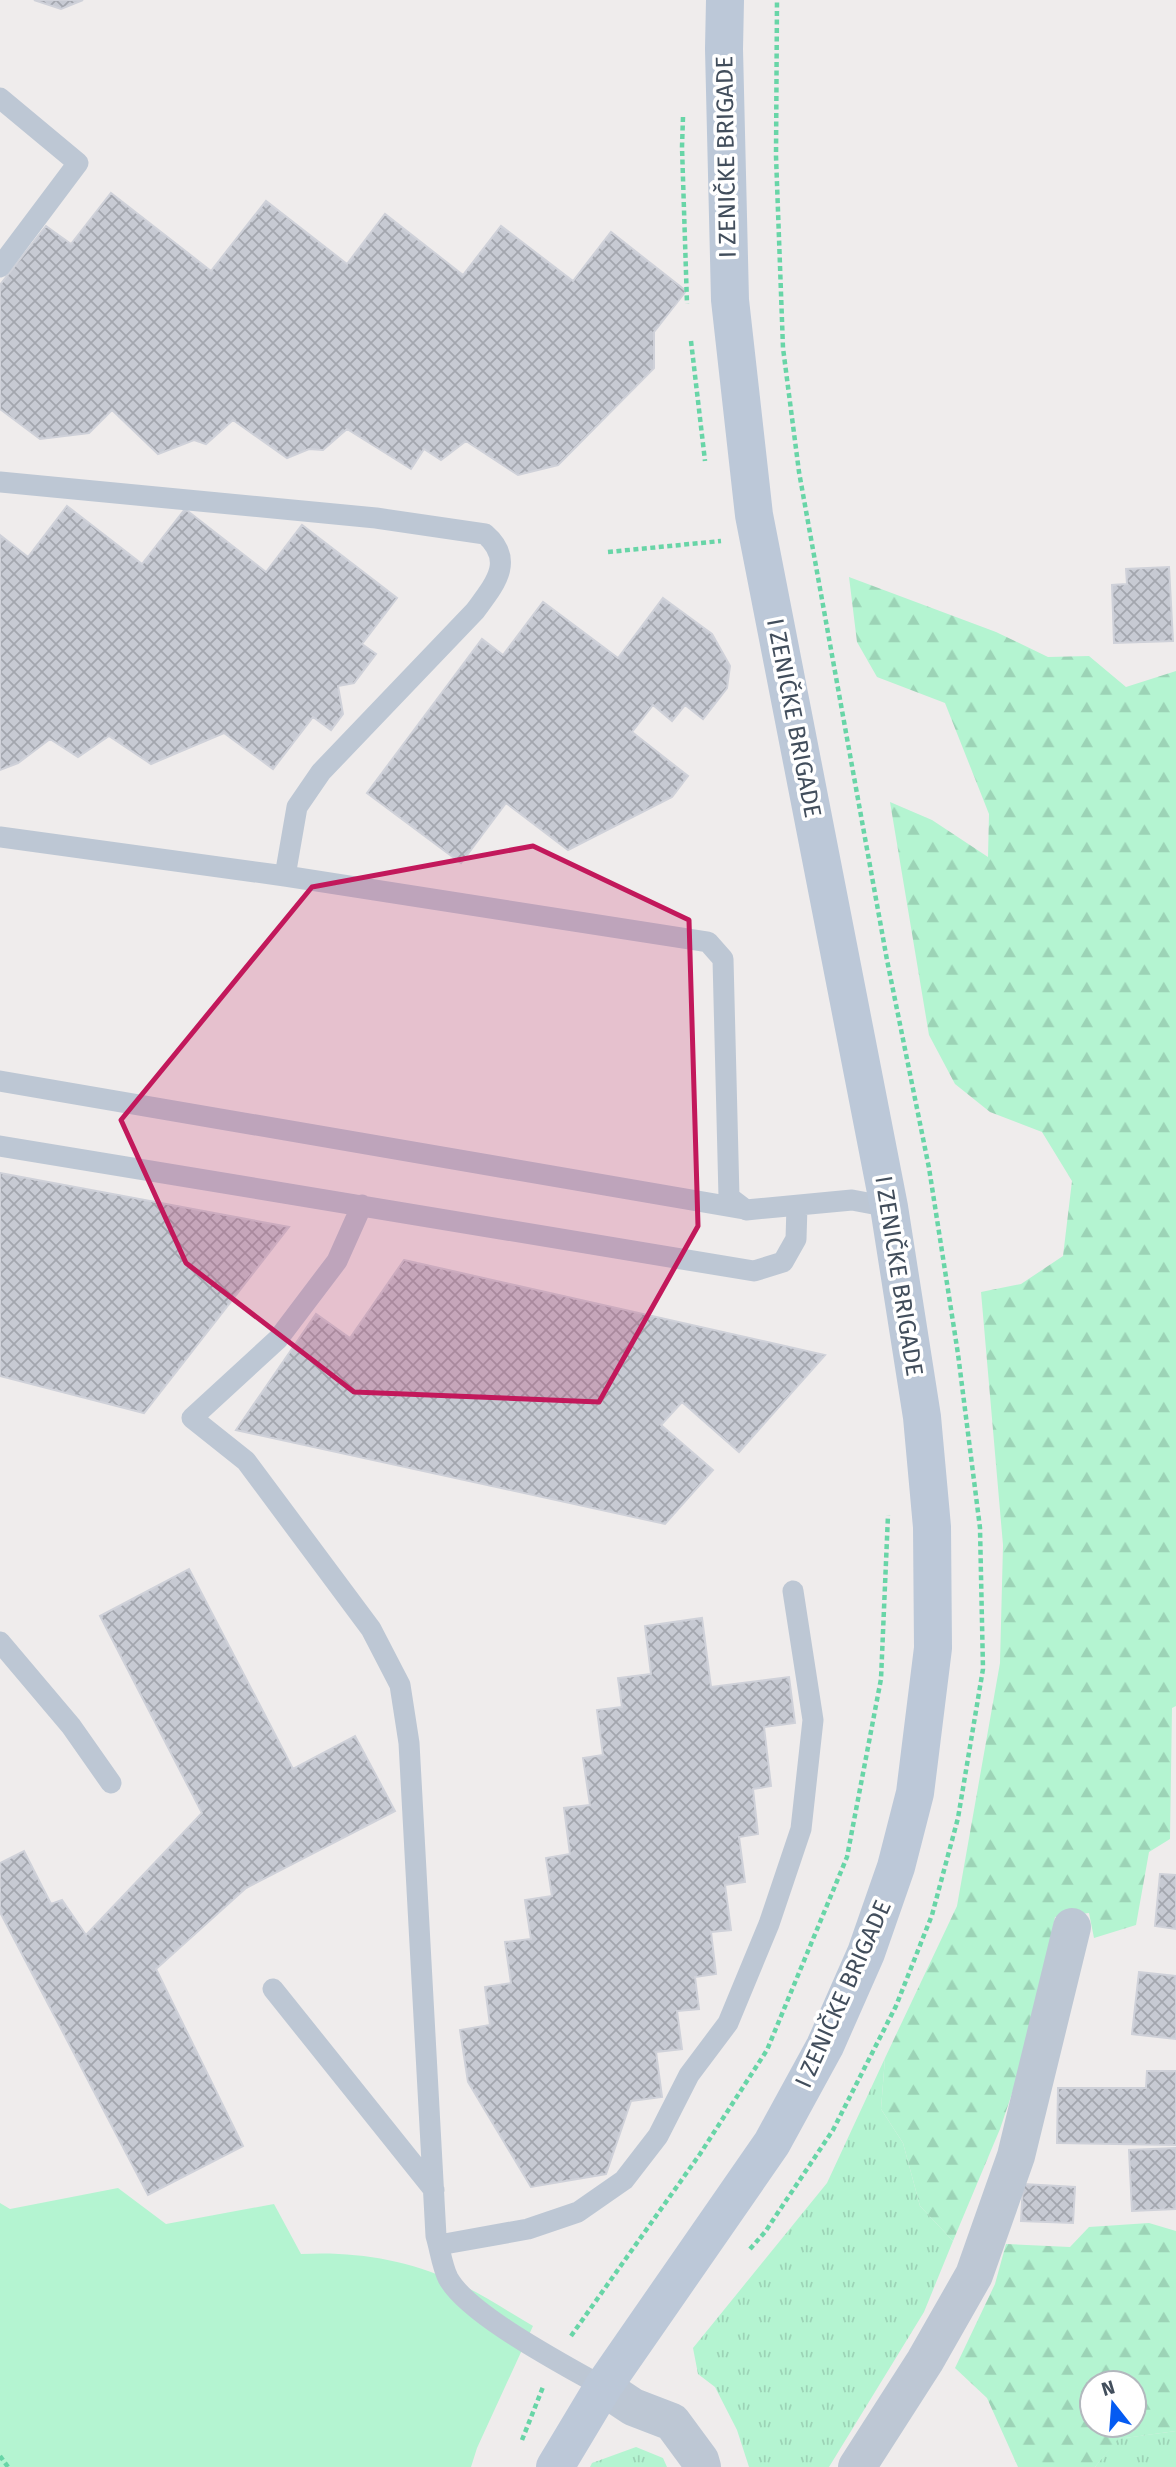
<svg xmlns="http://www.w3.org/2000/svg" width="1176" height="2467" font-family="'Fira Sans',sans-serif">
<defs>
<pattern id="grass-tufts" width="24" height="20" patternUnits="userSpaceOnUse" patternTransform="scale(1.75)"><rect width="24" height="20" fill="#b4f4d1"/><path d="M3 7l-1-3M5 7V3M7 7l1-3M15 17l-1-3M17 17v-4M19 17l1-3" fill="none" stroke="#9cd3b6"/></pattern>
<pattern id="forest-firs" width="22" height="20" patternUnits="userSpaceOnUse" patternTransform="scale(1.75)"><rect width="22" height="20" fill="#b4f4d1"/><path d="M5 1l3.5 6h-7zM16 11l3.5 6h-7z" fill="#9cd3b6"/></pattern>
<pattern id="building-cross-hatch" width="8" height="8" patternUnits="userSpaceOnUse" patternTransform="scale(1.75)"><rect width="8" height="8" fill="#c7cad3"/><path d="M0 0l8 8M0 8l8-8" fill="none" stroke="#a3a6ae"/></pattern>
</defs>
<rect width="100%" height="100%" fill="#efecec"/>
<!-- grass -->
<path fill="url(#grass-tufts)" d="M885 2058 881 2109 903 2143 920 2206 953 2241 924 2312 829 2467H749L737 2430 715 2387 698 2374 693 2348 827 2183Z
M1176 2431V2467H1095L1117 2439Z
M636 2447 663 2458 667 2467H590L592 2463Z"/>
<!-- forest -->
<path fill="url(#forest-firs)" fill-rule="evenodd" d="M849 577 996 632 1048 657 1089 656 1126 687 1176 671V1706L1172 1708 1170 1839 1149 1852 1136 1925 1094 1938 1089 1913 1055 1917 1031 2037 1000 2129 953 2241 920 2206 903 2143 881 2109 885 2058 957 1906 1000 1663 1003 1545 981 1292 1021 1284 1063 1256 1072 1181 1042 1132 990 1112 955 1084 929 1035 890 802 932 820 988 857 989 814 945 703 877 677 857 642Z
M1149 2223 1176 2231V2431L1118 2439 1095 2467H1018L987 2398 955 2368 995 2284 1006 2244 1070 2247 1089 2227ZM1134 2383V2425H1092V2383Z"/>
<!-- park -->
<path fill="#b4f4d1" d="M118 2188 166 2224 274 2204 301 2254C352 2251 406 2259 453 2281 481 2293 507 2311 533 2326L477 2448 471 2467H0V2203L10 2209Z"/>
<!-- building -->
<path fill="url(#building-cross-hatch)" stroke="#cfd1d9" stroke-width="2" d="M34 0H83L61 9Z
M111 193 211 271 266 201 347 264 385 214 463 275 501 226 573 281 611 232 686 291 654 332V368L558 465 518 475 466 441 441 460 424 449 411 469 347 429 323 450 309 449 287 458 233 420 206 444 194 440 158 454 112 410 89 433 40 439 0 409V285L46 226 71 244Z
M67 506 142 564 185 509 266 572 302 525 397 598 362 644 376 654 354 683 338 686 343 714 331 730 313 717 273 769 224 733 151 764 109 736 78 757 50 739 18 763 0 770V535L28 557Z
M1169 567 1173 641 1114 643 1112 585 1127 584 1126 569Z
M663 598 712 634 730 666 727 688 703 719 685 705 672 721 653 705 632 732 688 776 672 797 568 850 506 803 461 863 367 793 482 639 503 655 543 602 618 658Z
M0 1173 289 1227 144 1413 0 1376Z
M404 1260 825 1355 739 1452 682 1402 661 1425 713 1470 665 1524 236 1430 316 1314 350 1338Z
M189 1569 293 1769 355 1736 395 1811 246 1888 156 1969 243 2146 148 2195 0 1912V1863L24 1851 51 1904 62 1900 86 1935 202 1813 100 1616Z
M702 1618 711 1687 789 1677 795 1723 764 1727 771 1786 753 1789 758 1834 739 1837 745 1882 725 1885 731 1930 711 1932 716 1974 695 1977 699 2009 677 2011 682 2049 656 2052 662 2097 631 2101 606 2174 531 2187 468 2082 460 2030 490 2025 485 1987 511 1983 505 1942 531 1939 525 1900 552 1896 546 1858 570 1854 564 1808 590 1805 583 1758 603 1755 597 1710 622 1707 618 1678 651 1674 645 1626Z
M1160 1874 1176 1875V1929L1155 1926Z
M1139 1972 1176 1976V2039L1132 2034Z
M1147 2071H1176V2145L1057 2143 1058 2088H1146Z
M1176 2148V2209L1132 2211 1129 2150Z
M1023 2184 1075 2187 1073 2223 1021 2221Z"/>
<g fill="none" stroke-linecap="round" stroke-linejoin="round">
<!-- path -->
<path stroke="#68d5a7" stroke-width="4.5" stroke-dasharray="5 3.5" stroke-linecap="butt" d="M683 117 682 147 687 304
M691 341 705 461
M608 552 721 541
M750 2249 765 2232 833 2130 896 2006 932 1915 958 1818 983 1669 980 1528 958 1354 929 1168 887 960 799 472 783 348 776 156 777 0
M571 2336 700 2154 767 2050 847 1857 881 1679 888 1515
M522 2440 543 2387
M0 2456 8 2467"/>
<!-- lane -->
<path stroke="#bdc7d4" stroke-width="21" d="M0 98 78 163 0 267
M0 482 376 518 485 534C516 561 494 585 475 611L321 772 297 807 285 876
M0 837 285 876 708 942 723 959 729 1197 746 1210 852 1200 889 1207
M0 1081 744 1209
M0 1146 754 1271 783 1262 796 1239 797 1206
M362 1205 337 1261 278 1339 192 1418 246 1461 371 1629 400 1685 409 1743 436 2236C440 2249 442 2266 448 2278 468 2315 565 2365 603 2387
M0 1642 71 1726 111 1783
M273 1989 434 2190
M439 2245 528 2229 578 2212 624 2180 658 2136 689 2075 728 2023 769 1924 801 1829 813 1720 793 1591"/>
<!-- street -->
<path stroke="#bdc7d4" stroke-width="38" d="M603 2387 633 2407 672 2422 700 2460 702 2467
M857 2467 925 2361 974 2275 1016 2156 1072 1927"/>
<!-- secondary -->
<path stroke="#bcc8d8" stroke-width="38" d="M555 2467 603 2387 772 2143 825 2046 866 1953 896 1867 915 1793 933 1648 932 1527 922 1417 889 1207 754 515 730 300 724 49 725 0"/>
</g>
<!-- marked area -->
<path fill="#c2185b" fill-opacity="0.2" stroke="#c2185b" stroke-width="5" stroke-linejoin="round" d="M533 846 689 920 698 1226 599 1402 354 1392 186 1263 121 1120 312 887Z"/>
<g text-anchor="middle" stroke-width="7" stroke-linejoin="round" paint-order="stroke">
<!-- street labels -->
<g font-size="24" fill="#424e5c" stroke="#fff">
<text transform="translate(726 157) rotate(-91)" y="8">I ZENIČKE BRIGADE</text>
<text transform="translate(794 718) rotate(79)" y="8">I ZENIČKE BRIGADE</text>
<text transform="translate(899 1276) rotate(81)" y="8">I ZENIČKE BRIGADE</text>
<text transform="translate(843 1994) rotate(-66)" y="8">I ZENIČKE BRIGADE</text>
</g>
</g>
<!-- north arrow -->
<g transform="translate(1113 2404) rotate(343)"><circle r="33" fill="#ffffff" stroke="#b3b8be" stroke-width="2"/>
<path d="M0-5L12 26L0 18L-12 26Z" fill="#045bf2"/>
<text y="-10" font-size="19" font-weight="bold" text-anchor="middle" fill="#424e5c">N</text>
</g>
</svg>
